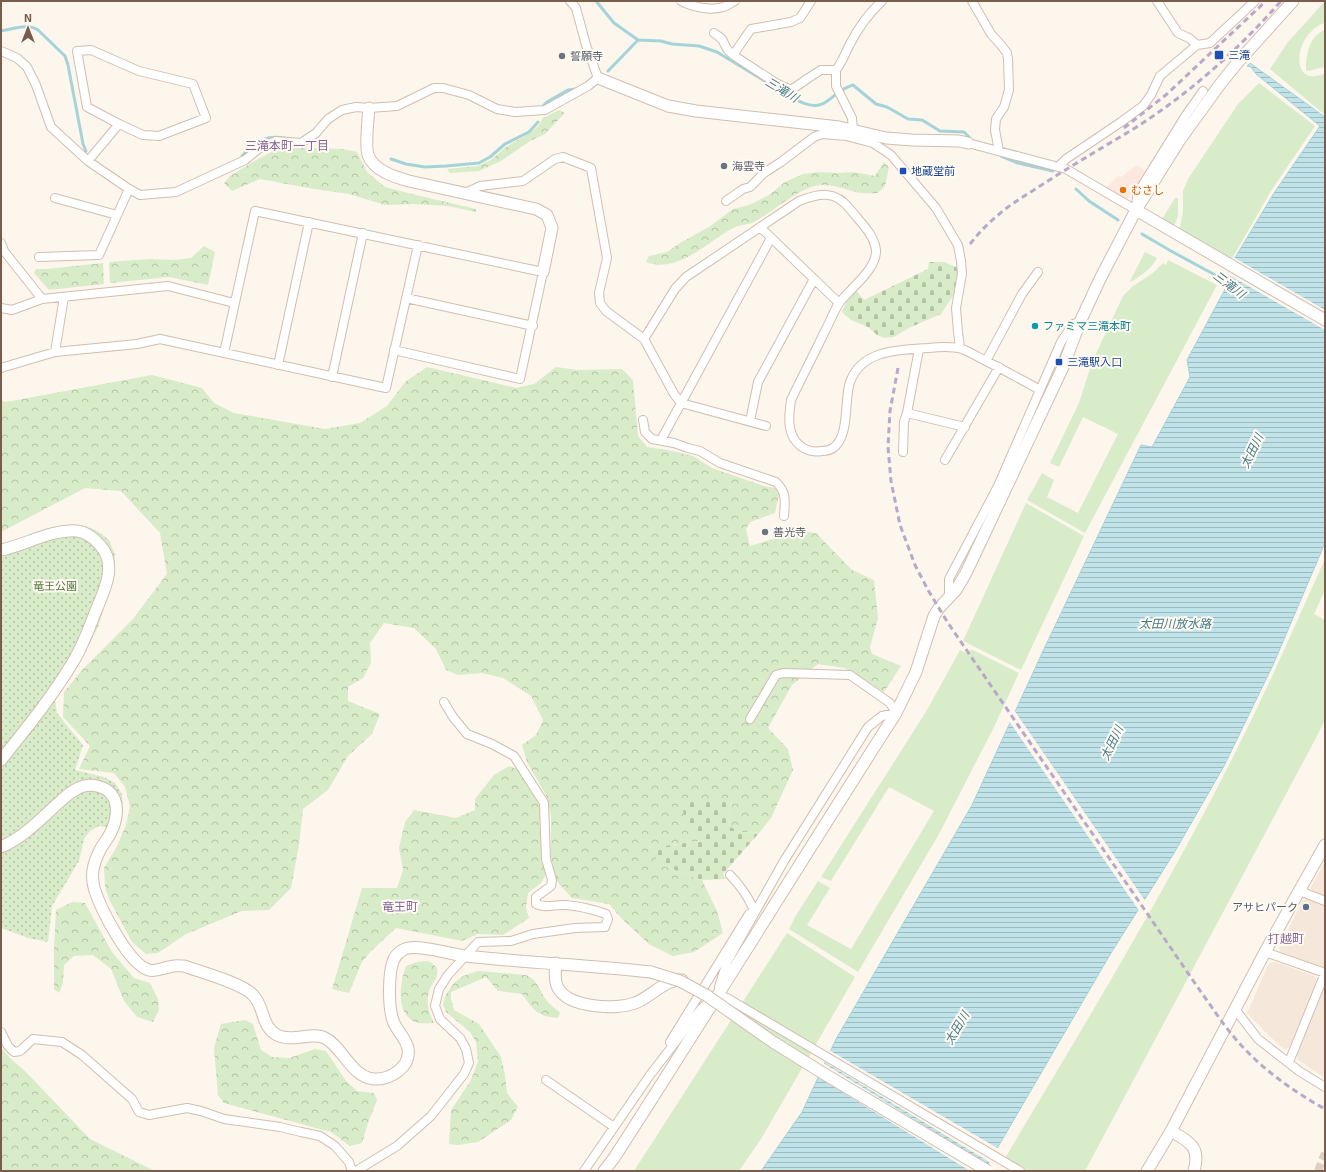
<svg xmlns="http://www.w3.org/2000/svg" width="1326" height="1172" font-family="'Exo 2','Noto Sans JP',sans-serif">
<defs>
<pattern id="forest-crowns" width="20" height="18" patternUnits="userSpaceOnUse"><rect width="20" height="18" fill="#d8ecc9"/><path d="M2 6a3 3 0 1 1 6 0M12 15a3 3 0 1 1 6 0" fill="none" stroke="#b4c2a5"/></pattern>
<pattern id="cemetery-stones" width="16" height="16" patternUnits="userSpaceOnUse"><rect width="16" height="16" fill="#d8ecc9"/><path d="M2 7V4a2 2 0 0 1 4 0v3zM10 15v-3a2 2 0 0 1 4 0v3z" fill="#b4c2a5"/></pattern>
<pattern id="park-dots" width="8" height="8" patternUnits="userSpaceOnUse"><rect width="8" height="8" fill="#d8ecc9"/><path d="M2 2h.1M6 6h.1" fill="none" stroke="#b4c2a5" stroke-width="1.8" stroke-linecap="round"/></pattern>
<pattern id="water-rules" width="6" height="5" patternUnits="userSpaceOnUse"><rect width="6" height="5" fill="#bfe3e8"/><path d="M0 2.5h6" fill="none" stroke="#a0bbbe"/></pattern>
</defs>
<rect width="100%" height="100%" fill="#fdf6ec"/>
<!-- residential -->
<path fill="#f5e8da" d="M1325 861V897L1311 892V887Z
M1306 899 1325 906V968L1280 952 1279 948 1303 900Z
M1275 962 1315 976 1317 983 1290 1048 1284 1049 1269 1036 1247 1013 1269 963Z
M1325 985V1078L1298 1060 1297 1053Z"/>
<!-- commercial -->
<path fill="#fde8e0" d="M1137 165 1145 171 1129 198 1127 199 1106 188 1118 176 1121 177Z"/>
<!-- grass -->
<path fill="#d8ecc9" d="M1325 1 1324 23C1292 35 1290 90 1325 73V115L1270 69 1288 42Z
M1325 30V67L1308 71 1306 70V68C1306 54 1310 35 1325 30Z
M1259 83 1315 126 1271 191 1226 269 1175 240 1179 231 1183 212V191L1188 179 1238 104Z
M1175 198H1178V216L1171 234 1158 226Z
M1145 252 1157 258C1151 269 1142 275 1131 282L1130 281Z
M1168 260 1217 285 1085 533 1027 500 1042 473 1054 480 1047 497 1078 513 1118 434 1083 417 1059 467 1050 463 1079 403 1092 362 1123 296 1133 286 1153 273 1163 263 1166 265Z
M1026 503 1084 536 1021 670 963 641Z
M1325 559V590L1314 614 1325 620V720L1317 736 1085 1171H1026L1005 1158C1085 1024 1166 891 1236 751 1268 688 1296 623 1325 559Z
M971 649 1019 673 993 729 939 834 858 972 789 929 795 917 818 881 830 888 807 925 851 949 934 811 889 787 831 881 821 877 927 710 960 650 968 654Z
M787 933 855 977 761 1139 739 1171H634Z"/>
<!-- forest -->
<path fill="url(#forest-crowns)" d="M559 110 565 113 545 134 530 141 501 161 479 171 450 173 447 169 478 166 491 160 506 147 530 133 539 125 543 118Z
M288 147 343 149 357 152 367 172 385 187 412 194 476 209V212L448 206 413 204 385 205 349 194 308 188 260 179 232 191 224 183 230 176 251 163 273 151Z
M884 162 889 167 885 186 878 193C871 193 863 194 856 192 840 188 825 181 809 188 789 196 773 212 754 222 748 225 740 224 733 228 707 242 678 274 646 262L649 256 667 252 680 243 709 227 733 209 749 205 769 195 785 182 803 174 819 172 840 173 854 172 875 176Z
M204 246 215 252 208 285 169 277 110 283 109 262 150 259 174 260 191 258Z
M103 263 104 284 49 290 34 273 36 269H46Z
M427 367 516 388 534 384 556 367 578 370 622 369 633 380 638 436 647 447 668 450 693 456 712 468 764 486 775 488 779 495 775 513 750 522 746 529 750 546 783 536 795 530 816 533 852 570 874 580 878 618 870 647 872 654 901 666 884 692 845 668 818 664 792 685 768 728 788 749 793 770 771 818 759 833 741 832 730 827 729 818 732 802 688 828 699 841 664 846 656 859 665 866 702 880 717 911 723 933 694 952 673 956 649 944 622 919 609 904 572 898 556 880 551 857V816L547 797 527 762 522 745 536 735 543 720 531 696 503 678 482 673 458 675 446 670 436 649 414 628 384 623 370 643 371 663 363 678 348 687V701L380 714 372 734 348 756 328 790 303 809 299 845 291 888 269 910 242 911 186 934 158 953 146 954 132 942 109 899 105 887 104 868 117 846 126 825 130 806 125 787 114 773 79 769 90 746 63 717 64 692 83 669 132 620 167 574 160 533 121 491 85 488 1 532V401L6 402 152 375 202 388 214 403 234 413 325 429 360 423 387 406 405 382Z
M509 766 522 771 538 801 541 814V847L546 874 541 883 528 893 526 908 529 918 503 935 478 934 462 941 396 928 372 950 362 962 349 993 332 989 362 888H397L403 870 399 848 405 822 414 810 456 818 475 810V799L494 775Z
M72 902 85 903 112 952 134 978 150 983 158 999 159 1010 153 1022 137 1017 124 1001 111 969 93 955 74 956 64 965 63 983 59 993 54 989V950L56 910Z
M426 961 431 962 437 968C438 978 436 978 431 986 425 999 428 1011 434 1023 429 1023 420 1024 415 1022 395 1013 400 982 406 966L417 962Z
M478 971 525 975C539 979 539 992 548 1002 551 1006 556 1008 560 1013L558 1018C536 1016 534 1010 522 994L498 991 486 977 451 992V999L454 1010 479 1024 501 1057 505 1075 507 1093 518 1107 511 1120 478 1142 458 1145 449 1144 451 1110 471 1080 478 1061 476 1042 470 1032 446 1012 443 1005 445 996 454 983 463 976Z
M245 1020 253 1024 261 1050 272 1057 289 1058 315 1049 326 1051 346 1081 357 1091 374 1093 377 1100 368 1123 362 1143 350 1146 331 1132 224 1103 218 1095 214 1048 221 1024Z
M1 1048 11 1059 25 1071 90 1139 155 1171H1Z"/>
<!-- cemetery -->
<path fill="url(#cemetery-stones)" d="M929 262H944L958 268 957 282 953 296 941 314 911 327 894 337 884 338 877 335 868 327 851 320 842 312 847 301 855 289 864 300 928 269Z
M693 799 732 802 729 818 730 827 741 832 759 833 723 874 726 879 702 880 665 866 656 859 657 852 664 846 699 841 688 828 681 804Z"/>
<!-- park -->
<path fill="url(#park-dots)" d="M82 525 96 530 109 540 115 555 113 579 98 627 85 653 55 700 57 713 83 745 75 770 104 777 115 783 122 794 123 813 120 829 99 826 90 831 84 839 79 861 52 906 48 942 28 938 1 928V545L67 526Z"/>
<!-- water -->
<path fill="url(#water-rules)" stroke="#a5d3da" d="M1250 63 1325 117V543L1273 665 1224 766 1174 853 1111 953 984 1171H761L802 1112 836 1039 972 805 1043 651 1141 445 1152 447 1190 377 1187 360 1230 280 1233 261 1274 193 1320 126 1256 74 1251 67 1247 66Z"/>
<!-- pier -->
<path fill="#fdf6ec" d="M1233 257 1325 310V330L1229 275 1231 261Z
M1014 710 1146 902 1140 912 1009 721Z
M829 1050 999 1149 991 1163 823 1061Z
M823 1063 989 1166 986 1171H970L816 1076Z"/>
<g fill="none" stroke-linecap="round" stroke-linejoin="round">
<!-- stream -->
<path stroke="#a5d3da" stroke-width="3" d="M596 1 614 23 638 40 661 41 672 44 699 46 717 52 768 83
M1 31C13 29 28 23 38 30L65 56 68 65 83 144 86 151
M608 71 638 40
M775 86C789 95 810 113 826 102 838 94 838 90 853 85L876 104 887 107 908 119 922 120 940 131 964 132 969 137
M544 105 547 102 568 90 576 89
M242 156C255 142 265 135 285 138
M1001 156 1018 163 1053 171
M391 159 406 164 425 167 446 166 479 163 490 157 505 144 529 132 538 122
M1076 189 1089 201 1118 220
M1142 234 1171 251 1217 276 1225 279 1231 284"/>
<!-- minor-tunnel -->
<path stroke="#dcd0c4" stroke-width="8" stroke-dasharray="8 4" stroke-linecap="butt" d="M1318 1171 1325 1153"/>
<defs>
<path id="minor" d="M681 1C693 7 710 11 723 7 727 6 731 3 735 1
M972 1 991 34 1001 45 1007 53 1008 59 1009 90 1004 107 996 119 995 130 999 151
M1157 1 1178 33 1189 38 1197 45
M714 33 722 39 727 49 733 55 776 83 791 90 810 77 821 70H836
M1 51 17 58 27 67 36 85 51 127 88 161 129 189 140 195 176 192 245 160 261 147 276 141 301 143 316 133 328 119 342 110 356 107 369 108 397 106 434 88H443L469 95 497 109 515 112 545 110 588 86 598 78 586 45 576 8 570 1
M733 55 751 29 791 22 800 18 811 1
M853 130 852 118 836 86V70C843 61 846 51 851 42 859 27 869 13 882 1
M874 135 873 143 891 155 936 208 958 245 961 261 962 274 956 308 958 332 960 348
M968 143 1066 169 1136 210 1137 196 1142 186 1186 115 1203 91
M88 161 119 124 87 107 77 51 91 50 139 71 193 84 206 118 159 136 143 135 119 124
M1059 166 1066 159 1121 122 1143 106 1151 95 1160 76 1197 45 1210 43 1255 1
M465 193 480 186 523 181 555 159 563 157 591 168 607 258 599 293 600 303 606 311 644 339 674 394 681 403 766 426
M55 198 117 215
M726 201 743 189 750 187 764 173 781 162 814 137 822 134 846 136 873 143
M760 227 839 303
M1 243 4 251 42 299
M39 257 99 255 129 189
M406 298 533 326
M1 308 12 310 42 299 168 286 234 303
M644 339 675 289 686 277 799 201C820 193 835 190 850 209 860 222 874 234 876 250 877 269 851 288 840 302 834 310 830 322 825 331 814 354 802 377 791 400 790 409 788 418 790 427 792 443 806 454 822 451 826 451 830 450 833 448 850 437 844 399 850 382 862 349 900 350 928 348 937 347 953 346 962 349 970 352 978 357 986 361 1004 370 1022 380 1040 390
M919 349 907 413 965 427
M55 352 64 297
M224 353 255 211 543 272 520 379 394 350
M986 361 1022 294 1038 272
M278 365 309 222
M1 368 55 352 137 344 160 339 386 388 418 245
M332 377 363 233
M643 420 645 432 652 439 674 443 688 448 700 451 720 463 776 482C787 493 785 501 784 516
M750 421 758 382 814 279
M661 440 771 238
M903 452 904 422 907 413
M945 460 999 367
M949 598V579L998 486 1061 342 1073 324 1080 322
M730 875C740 885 747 895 753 908
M1300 891 1325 901
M1265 952 1325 973 1289 1062
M719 987 727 962 784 861 868 727 882 716 896 713 890 703 850 675 783 673 776 675 750 719
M717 994 727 998 1020 1171
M1235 1009 1258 1039 1299 1071 1325 1087
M1 1032 8 1046 14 1052 20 1051 33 1039 62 1042 82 1055 132 1099 139 1112 149 1115 187 1108 201 1111 224 1119 280 1127 301 1132 320 1136 335 1146 349 1162 352 1171
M670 1042 749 914
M546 1080 614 1127
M356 1171 397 1146 431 1116 464 1074 469 1063 466 1049 460 1038 440 1019 435 1006 439 989 448 975 478 942 511 941 533 934 575 928 605 927 608 919 606 914C592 909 579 906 565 905 554 904 547 909 536 904V897L551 886 552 880 546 859 544 803 514 756 492 744 467 734 453 717 444 702
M584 1171 650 1075 701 1009 711 1000"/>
<path id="tertiary" d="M598 78 668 106 696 111 839 127 886 138 912 140 959 141 968 143
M369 108C368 120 365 145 368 155 374 171 395 177 409 181L536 209 547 215 552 228 543 272
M1136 210 1325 320
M1 550C26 545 51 529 77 531 86 532 94 538 100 545 118 565 104 591 95 613 89 629 82 647 73 662 52 697 26 729 1 760
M1 847C22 838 38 822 54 807 63 799 72 789 84 786 92 784 100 786 107 790 121 800 117 821 110 834 107 840 103 844 100 850 97 856 94 863 93 870 92 877 93 885 95 891 101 909 129 965 149 970 155 972 163 968 169 967 174 965 179 966 184 966 201 972 242 983 253 995 265 1007 261 1027 277 1035 293 1043 312 1031 325 1038 342 1046 351 1077 374 1079 390 1080 411 1067 408 1049 407 1040 398 1032 394 1023 388 1010 388 972 394 959 396 955 399 952 403 950 414 942 452 955 466 956 528 963 590 965 651 972
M556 963C555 971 554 981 558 988 569 1008 616 1010 635 1003 651 997 665 979 682 980
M1171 1131C1189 1142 1201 1146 1194 1171
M604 1171 614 1158C709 1011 801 861 896 713L916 672 934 616 939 608 956 590 966 573 1063 367 1080 322 1101 277 1136 210 1179 141 1221 83 1238 62 1293 1
M1147 1171 1171 1131 1265 952 1325 845"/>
</defs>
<!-- minor casing -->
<use href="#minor" stroke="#d1beb0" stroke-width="10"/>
<!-- tertiary casing -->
<use href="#tertiary" stroke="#d1beb0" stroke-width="13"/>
<!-- minor -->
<use href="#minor" stroke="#fff" stroke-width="8"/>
<!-- tertiary -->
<use href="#tertiary" stroke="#fff" stroke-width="11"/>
<!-- rail -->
<path stroke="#b9a8c9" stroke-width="3" stroke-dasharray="6 4" stroke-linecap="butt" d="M1124 128 1167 94 1266 1
M970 244C978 234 987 224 997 216 1009 205 1023 197 1037 188 1069 167 1102 148 1135 128 1190 93 1238 50 1281 1
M898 368 890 411 888 447 891 481 900 525 915 565 928 590 948 623 1201 992C1212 1007 1222 1023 1234 1037 1259 1067 1291 1090 1325 1109"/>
<defs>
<path id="tertiary-bridge" d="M651 972 680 981 706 995 773 1042 826 1075 988 1171"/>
</defs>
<!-- tertiary-bridge casing -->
<use href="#tertiary-bridge" stroke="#d1beb0" stroke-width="13" stroke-linecap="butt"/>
<!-- tertiary-bridge -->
<use href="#tertiary-bridge" stroke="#fff" stroke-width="11"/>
</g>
<!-- markers -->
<g fill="#1a4fb4" stroke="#fffaf3" stroke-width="1.5">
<rect x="1214" y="50" width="10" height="10" rx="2"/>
<rect x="899" y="167" width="8" height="8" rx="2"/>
<rect x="1055" y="358" width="8" height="8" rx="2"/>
</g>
<g fill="#6b7280" stroke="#fffaf3" stroke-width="1.5">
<circle cx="562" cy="56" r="4"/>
<circle cx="724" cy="166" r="4"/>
<circle cx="765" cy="532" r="4"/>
</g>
<circle fill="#e8710a" stroke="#fffaf3" stroke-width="1.5" cx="1123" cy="190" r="4"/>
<circle fill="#0f9aa8" stroke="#fffaf3" stroke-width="1.5" cx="1035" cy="326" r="4"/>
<circle fill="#5c6f8a" stroke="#fffaf3" stroke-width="1.5" cx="1306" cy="907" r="4"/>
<g text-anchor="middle" stroke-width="4" stroke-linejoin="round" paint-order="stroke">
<!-- transit labels -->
<g font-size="11" fill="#164399" stroke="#fffaf3" text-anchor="start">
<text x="1228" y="59">三滝</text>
<text x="911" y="175">地蔵堂前</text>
<text x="1067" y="366">三滝駅入口</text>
</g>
<!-- worship labels -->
<g font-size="11" fill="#5b616d" stroke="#fffaf3" text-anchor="start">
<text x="570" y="60">誓願寺</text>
<text x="732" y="170">海雲寺</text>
<text x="773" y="536">善光寺</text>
</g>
<!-- food labels -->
<g font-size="11" fill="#c56008" stroke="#fffaf3" text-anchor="start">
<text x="1131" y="194">むさし</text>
</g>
<!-- culture labels -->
<g font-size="11" fill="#0d838f" stroke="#fffaf3" text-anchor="start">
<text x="1043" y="330">ファミマ三滝本町</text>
</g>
<!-- park labels -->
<g font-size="11" fill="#537a41" stroke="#fffaf3">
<text x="55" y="590">竜王公園</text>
</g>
<!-- service labels -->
<g font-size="11" fill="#4e5e75" stroke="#fffaf3" text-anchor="end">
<text x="1298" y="911">アサヒパーク</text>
</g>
<!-- water labels -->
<g font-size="12" font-style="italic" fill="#437c86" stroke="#fffaf3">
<text transform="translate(782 90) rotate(31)" y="4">三滝川</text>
<text transform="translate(1229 285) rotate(37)" y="4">三滝川</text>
<text transform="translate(1252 451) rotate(-64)" y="4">太田川</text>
<text x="1175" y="628">太田川放水路</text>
<text transform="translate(1112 743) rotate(-64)" y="4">太田川</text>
<text transform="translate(957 1028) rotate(-59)" y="4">太田川</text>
</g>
<!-- neighbourhood labels -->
<g font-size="12" fill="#846695" stroke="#fffaf3">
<text x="287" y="150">三滝本町一丁目</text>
<text x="400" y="911">竜王町</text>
<text x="1286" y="943">打越町</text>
</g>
</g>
<!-- border -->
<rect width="1326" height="1172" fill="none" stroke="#7a5c4d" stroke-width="4"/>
<!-- north arrow -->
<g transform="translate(28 28)" stroke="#fffaf3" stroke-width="3" paint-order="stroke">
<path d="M0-3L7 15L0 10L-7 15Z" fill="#7a5c4d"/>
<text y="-6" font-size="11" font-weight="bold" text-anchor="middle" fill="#7a5c4d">N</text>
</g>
</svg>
